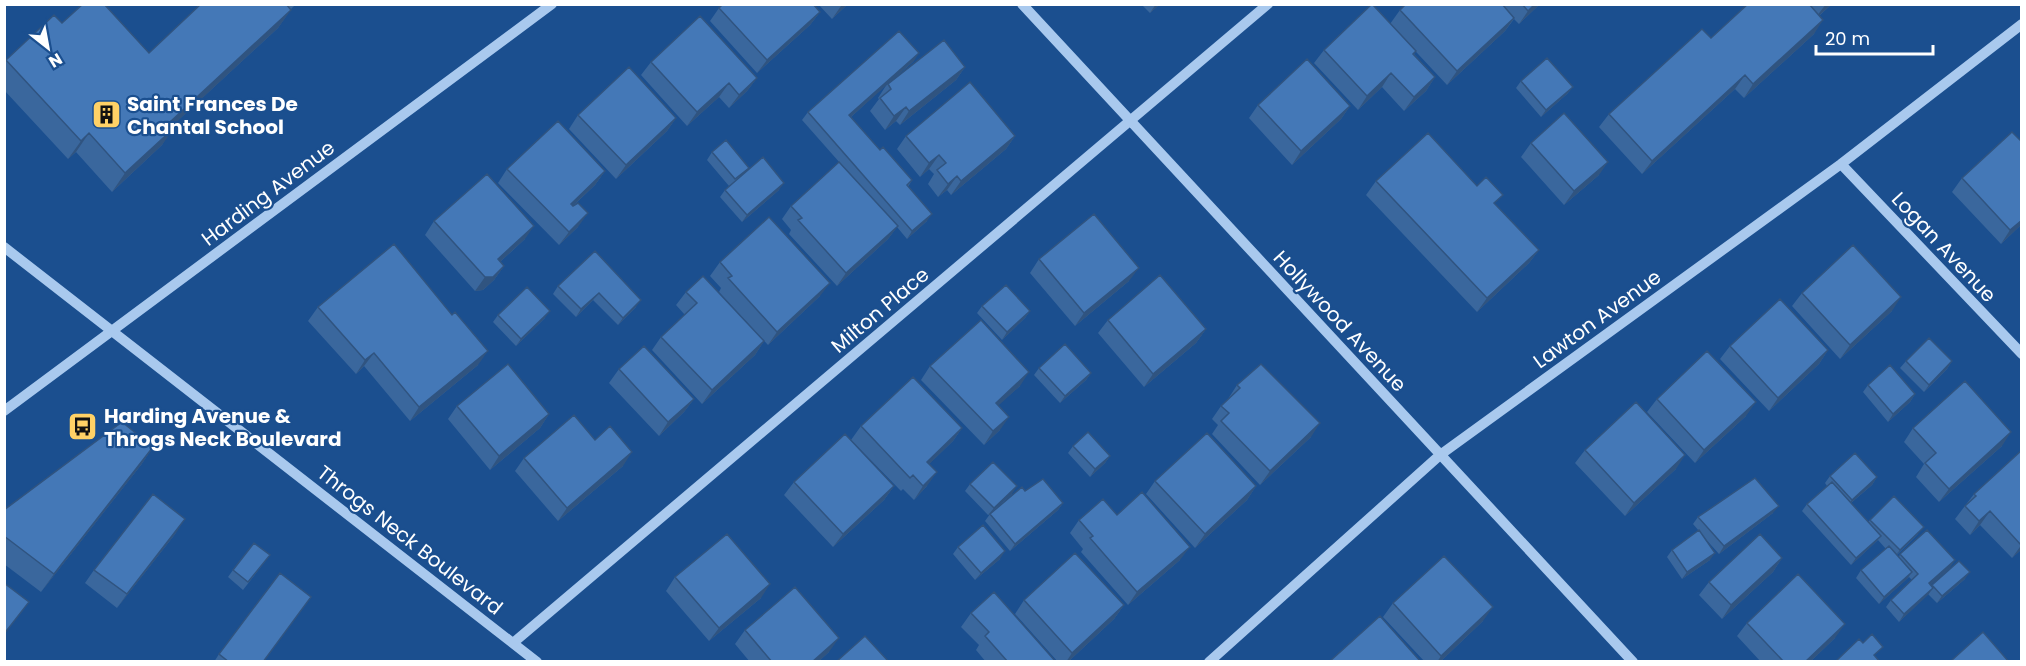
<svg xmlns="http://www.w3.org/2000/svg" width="2026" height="666" font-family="Poppins,sans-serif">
<rect width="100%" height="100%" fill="#1b4f8f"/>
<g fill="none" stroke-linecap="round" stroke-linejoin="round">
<!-- minor -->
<path stroke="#a9c9ee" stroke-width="10" d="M1022 4 1633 662
M1841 164 2022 354
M4 247 537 662
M4 411 552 4
M513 643 1268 4
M1209 662 1440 455 1841 164 2022 24"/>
</g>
<!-- wall -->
<path fill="#3a679d" d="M196 4H296L291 9 278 28 173 125 162 145 112 192 76 152 68 159 4 90V63L6 60 62 23 149 53 198 7Z
M818 4H848L832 19Z
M1141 4H1160L1150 13Z
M1406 4H1540L1519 24 1514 19 1505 31 1447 85 1390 24 1400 10Z
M1748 4H1832L1819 16 1814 34 1744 98 1735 89 1642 174 1599 127 1609 114 1711 38Z
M719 8 820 12 810 25 757 73 710 21Z
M1324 50 1416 51 1414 54 1435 77 1426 91 1404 111 1382 87 1358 110 1314 63Z
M914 61 889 83 965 67 956 80 900 125 896 121 885 130 870 111 879 99 878 98 887 84 851 117 880 150 912 180 908 187 927 221 907 239 897 227 888 239 837 286 789 234 791 230 782 219 791 206 863 189 802 120 808 112Z
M651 62 757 78 747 91 729 108 719 97 687 126 641 75Z
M1521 81 1573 87 1567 94 1541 117 1516 88Z
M1258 105 1350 106 1341 119 1292 165 1249 118Z
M578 115 676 118 667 131 616 179 569 129Z
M906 136H1015L1006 149 951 195 947 190 938 197 928 184 934 174 929 169 920 177 897 149Z
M1531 143 1599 175 1564 205 1521 157Z
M712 152 746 172 779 190 742 222 720 197 725 190 729 186 707 160Z
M507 169 605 171 595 185 573 206 578 227 559 245 498 183Z
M1962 178 2022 224 2001 244 1952 192Z
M1376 181 1477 186 1539 250 1529 263 1477 312 1366 195Z
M434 221 525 239 500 262 504 266 494 280 483 290 475 291 425 235Z
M595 251 636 307 618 325 593 300 576 317 553 294 558 286Z
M1039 259 1129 281 1075 326 1030 273Z
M720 262 820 296 768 345 719 292 721 288 710 276Z
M686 292 764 341 755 355 702 404 652 350 661 337 685 315 676 305Z
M1802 293 1892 311 1840 359 1792 306Z
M982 306 1030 311 1025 318 1002 340 977 313Z
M318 307 478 365 410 421 364 366 356 374 308 321Z
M498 315 545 318 516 346 493 322Z
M1108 320 1206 329 1196 343 1144 387 1098 333Z
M1730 346 1828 350 1819 364 1769 411 1720 359Z
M1906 361H1952L1947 369 1924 392 1900 368Z
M930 366 1020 386 998 405 1000 430 984 445 921 380Z
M1039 368 1091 373 1086 380 1060 403 1034 375Z
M619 369 694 399 684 412 659 436 609 383Z
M1237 385 1311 437 1260 485 1212 434 1218 425 1212 419 1221 406 1228 399Z
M1868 385 1915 394 1910 402 1888 422 1863 392Z
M1657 399 1746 416 1695 463 1647 412Z
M457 406 549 414 540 428 490 470 448 419Z
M861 426 962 428 953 441 929 464 927 486 914 500 903 489 901 491 851 440Z
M1913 428 2002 446 1939 502 1916 477 1924 464 1904 442Z
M595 440 623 466 558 521 515 471 524 458Z
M1073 446 1110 456 1105 463 1090 477 1068 453Z
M153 447 141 465 41 592 4 564V510Z
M1585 450 1676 469 1625 516 1575 463Z
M2022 450V549L2012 558 1980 525 1970 535 1955 519 1974 494Z
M1830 476 1877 477 1872 485 1851 503 1868 522 1870 520 1918 534 1897 555 1899 557 1900 554 1950 568 1930 585 1931 586 1932 585 1965 579 1937 603 1928 594 1899 622 1886 607 1891 600 1912 580 1909 577 1879 604 1856 578 1861 570 1886 549 1878 540 1851 565 1802 511 1807 504 1827 486 1825 483Z
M1155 481 1256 486 1247 500 1195 548 1146 494Z
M794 482 894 486 884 500 833 547 784 495Z
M970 484 1012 494 990 514 1025 491 1063 503 1058 510 1010 551 985 521 990 514 988 515 965 491Z
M1773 513 1719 554 1702 535 1710 560 1682 579 1667 557 1672 550 1699 531 1693 524 1698 517Z
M1117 515 1180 560 1128 605 1081 552 1083 549 1070 533 1079 520Z
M176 533 117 608 85 583 94 570Z
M958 547 1000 559 975 580 953 554Z
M270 555 243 590 228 577 233 570Z
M1782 558 1773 572 1722 619 1699 595 1709 582Z
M675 577 761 598 709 641 666 591Z
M311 597 263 662H214L219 654Z
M1024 600 1124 605 1114 619 1068 662H1058L1015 614Z
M1393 603 1483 621 1440 662H1425L1383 617Z
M971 613 1056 662H986L976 650 979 645 961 627Z
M1747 623 1835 638 1810 662H1761L1737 636Z
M745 630 829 652 818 662H750L735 644Z"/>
<!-- shaded-wall -->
<path fill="#305480" d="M842 4H848L832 19 841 6Z
M1156 4H1160L1150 13Z
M1535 4H1540L1519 24 1528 11Z
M1826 4H1832L1813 21 1823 8Z
M291 10 278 28 157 140 170 122Z
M820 12 810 25 757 73 767 60Z
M1514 18 1505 31 1447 85 1457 71Z
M1823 20 1814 34 1744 98 1753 84Z
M919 53 914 61 844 123 849 115Z
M965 67 956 80 900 125 909 111Z
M1391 73 1382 87 1358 110 1367 96Z
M1745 75 1735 89 1642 174 1652 161Z
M1435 77 1426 91 1404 111 1414 97Z
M757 78 747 91 729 108 739 95Z
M729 83 719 97 687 126 697 112Z
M1573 87 1567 94 1541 117 1546 110Z
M1350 106 1341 119 1292 165 1301 151Z
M906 107 896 121 885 130 894 116Z
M676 118 667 131 616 179 626 165Z
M175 127 162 145 112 192 125 173Z
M89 133 76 152 68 159 81 141Z
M1015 136 1006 149 951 195 961 181Z
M939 155 929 169 920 177 929 163Z
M1608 162 1599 175 1564 205 1574 191Z
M605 171 595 185 561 217 571 204Z
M957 176 947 190 938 197 948 184Z
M784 183 779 190 742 222 747 215Z
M588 213 578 227 559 245 569 232Z
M932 214 927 221 907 239 912 231Z
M2022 220V224L2001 244 2010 230Z
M534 226 525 239 489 272 498 259Z
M898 226 888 239 837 286 846 273Z
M1539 250 1529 263 1477 312 1487 298Z
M504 266 494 280 483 290 475 291 485 277Z
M1139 268 1129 281 1075 326 1084 313Z
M830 283 820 296 768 345 777 332Z
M599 293 593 300 576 317 581 309Z
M1901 297 1892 311 1840 359 1850 345Z
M641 300 636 307 618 325 623 318Z
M550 311 545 318 516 346 521 339Z
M1030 311 1025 318 1002 340 1007 332Z
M1206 329 1196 343 1144 387 1153 374Z
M764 341 755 355 702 404 712 390Z
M1828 350 1819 364 1769 411 1778 398Z
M488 351 478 365 410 421 419 407Z
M374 353 364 366 356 374 365 360Z
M1952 361 1947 369 1924 392 1929 385Z
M1029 372 1020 386 987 416 996 403Z
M1091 373 1086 380 1060 403 1065 396Z
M1915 394 1910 402 1888 422 1893 414Z
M694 399 684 412 659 436 668 422Z
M1756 402 1746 416 1695 463 1704 450Z
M549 414 540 428 490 470 499 456Z
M1009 417 1000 430 984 445 993 431Z
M1320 423 1311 437 1260 485 1270 471Z
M962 428 953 441 917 476 927 462Z
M2011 432 2002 446 1939 502 1949 489Z
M153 447 141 465 41 592 54 574Z
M632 452 623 466 558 521 567 508Z
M1685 455 1676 469 1625 516 1634 503Z
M1110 456 1105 463 1090 477 1095 469Z
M937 472 927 486 914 500 923 486Z
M1877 477 1872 485 1846 507 1852 500Z
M894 486 884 500 833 547 843 534Z
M1017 486 1012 494 988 515 994 508Z
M1256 486 1247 500 1195 548 1205 534Z
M1063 503 1058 510 1010 551 1015 544Z
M1779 506 1773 513 1719 554 1724 546Z
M1990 511 1980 525 1970 535 1979 521Z
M185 519 176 533 117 608 127 594Z
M1924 527 1918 534 1894 557 1900 550Z
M1881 536 1875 543 1851 565 1856 558Z
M2022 544V549L2012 558Z
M1190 547 1180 560 1128 605 1137 592Z
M1005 551 1000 559 975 580 981 573Z
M1715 553 1710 560 1682 579 1687 572Z
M1782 558 1773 572 1722 619 1731 605Z
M1955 560 1950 568 1924 591 1929 583Z
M1912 572 1907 579 1879 604 1884 597Z
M1970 572 1965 579 1937 603 1942 596Z
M770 584 761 598 709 641 719 628Z
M1933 588 1928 595 1899 622 1904 614Z
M1124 605 1114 619 1068 662H1066L1072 653Z
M1493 607 1483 621 1440 662H1437L1441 656Z
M1845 624 1835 638 1810 662H1805Z
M839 638 829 652 818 662H812Z"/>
<!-- building -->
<path fill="#4478b7" stroke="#305480" stroke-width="1.5" d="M83 4H104L149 53 201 4H286L291 10 170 122 175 127 125 173 89 133 81 141 6 60 54 15 62 23Z
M723 4H813L820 12 767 60 719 8Z
M1372 4 1416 51 1413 54 1435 77 1414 97 1391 73 1367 96 1324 50Z
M1406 4H1502L1514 18 1457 71 1400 10Z
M1522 4H1535L1528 11Z
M1748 4H1809L1823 20 1753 84 1745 75 1652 161 1609 114 1702 29 1711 38Z
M700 16 757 78 739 95 729 83 697 112 651 62Z
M899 31 919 53 849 115 880 150 883 147 912 180 907 185 932 214 912 231 808 112Z
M944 40 965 67 909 111 906 107 894 116 880 98 891 89 888 84Z
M1547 58 1573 87 1546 110 1521 81Z
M1307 59 1350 106 1301 151 1258 105Z
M629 67 676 118 626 165 578 115Z
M970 82 1015 136 961 181 957 176 948 184 937 170 946 163 939 155 929 163 906 136Z
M1564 113 1608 162 1574 191 1531 143Z
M558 121 605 171 571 204 573 206 578 203 588 213 569 232 507 169Z
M2012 132 2022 142V220L2010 230 1962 178Z
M1428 133 1477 186 1486 177 1503 195 1494 203 1539 250 1487 298 1376 181Z
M726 140 749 168 735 179 712 152Z
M763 157 784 183 747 215 725 190Z
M839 162 898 226 846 273 798 220 802 218 791 206Z
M487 174 534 226 498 259 504 266 493 277H485L434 221Z
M1094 214 1139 268 1084 313 1039 259Z
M769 217 830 283 777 332 728 278 732 276 720 262Z
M394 244 452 315 455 312 488 351 419 407 374 353 365 360 318 307Z
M1853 245 1901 297 1850 345 1802 293Z
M595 251 641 300 623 318 599 293 581 309 558 286Z
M1160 275 1206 329 1153 374 1108 320Z
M703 276 764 341 712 390 661 337 697 303 686 292Z
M1006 285 1030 311 1007 332 982 306Z
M527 287 550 311 521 339 498 315Z
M1780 299 1828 350 1778 398 1730 346Z
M981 320 1029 372 996 403 1009 417 993 431 930 366Z
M1929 338 1952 361 1929 385 1906 361Z
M1065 344 1091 373 1065 396 1039 368Z
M644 346 694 399 668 422 619 369Z
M1707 351 1756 402 1704 450 1657 399Z
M508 364 549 414 499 456 457 406Z
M1261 364 1320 423 1270 471 1221 421 1229 413 1221 406 1240 388 1237 385Z
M1890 365 1915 394 1893 414 1868 385Z
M913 377 962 428 927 462 937 472 923 486 913 475 910 478 861 426Z
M1965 381 2011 432 1949 489 1925 463 1936 453 1913 428Z
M1636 402 1685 455 1634 503 1585 450Z
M574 415 595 440 610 426 632 452 567 508 524 458Z
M122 422 153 447 54 574 4 536V510Z
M1088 432 1110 456 1095 469 1073 446Z
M1207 433 1256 486 1205 534 1155 481Z
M845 434 894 486 843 534 794 482Z
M2022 450V544L2021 545 1990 511 1979 521 1965 506 1976 496 1974 494Z
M1855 453 1877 477 1852 500 1830 476Z
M993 462 1017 486 994 508 970 484Z
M1755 478 1779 506 1724 546 1698 517Z
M1043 479 1063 503 1015 544 990 514 1022 487 1025 491Z
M1832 482 1881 536 1856 558 1807 504Z
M1142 492 1190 547 1137 592 1090 538 1093 536 1079 520 1103 499 1117 515Z
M153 494 185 519 127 594 94 570Z
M1894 496 1924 527 1900 550 1870 520Z
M983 525 1005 551 981 573 958 547Z
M1699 530 1715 553 1687 572 1672 550Z
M1927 530 1955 560 1929 583 1933 588 1904 614 1891 600 1918 574 1900 554Z
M727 534 770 584 719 628 675 577Z
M1760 534 1782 558 1731 605 1709 582Z
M254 543 270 555 248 582 233 570Z
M1889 546 1912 572 1884 597 1861 570Z
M1075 553 1124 605 1072 653 1024 600Z
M1444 556 1493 607 1441 656 1393 603Z
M1959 561 1970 572 1942 596 1932 585Z
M280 573 311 597 263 662H229L219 654Z
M1798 574 1845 624 1805 662H1784L1747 623Z
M4 583 29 602 4 634Z
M795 587 839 638 812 662H772L745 630Z
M994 592 1056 662H1008L985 636 989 632 971 613Z
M1380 616 1421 662H1329Z
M1983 632 2009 662H1952L1951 661Z
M1872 634 1883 647 1874 655 1880 662H1835L1859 639 1863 643Z
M865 636 889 662H836Z"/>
<!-- icons -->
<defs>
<symbol id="building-square" viewBox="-11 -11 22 22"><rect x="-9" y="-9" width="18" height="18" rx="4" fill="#ffd166" stroke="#1b4f8f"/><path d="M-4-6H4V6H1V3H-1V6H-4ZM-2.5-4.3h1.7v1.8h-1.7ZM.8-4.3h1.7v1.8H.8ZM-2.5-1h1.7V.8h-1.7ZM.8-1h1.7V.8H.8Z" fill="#111"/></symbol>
<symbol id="bus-square" viewBox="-11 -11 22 22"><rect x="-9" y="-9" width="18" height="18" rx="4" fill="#ffd166" stroke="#1b4f8f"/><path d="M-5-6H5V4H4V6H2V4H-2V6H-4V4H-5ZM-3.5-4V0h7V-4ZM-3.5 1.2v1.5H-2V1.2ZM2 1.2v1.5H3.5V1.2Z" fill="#111"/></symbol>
</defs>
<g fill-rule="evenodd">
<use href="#building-square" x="90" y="98" width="33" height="33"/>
<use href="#bus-square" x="66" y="410" width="33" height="33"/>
</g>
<g text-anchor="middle" stroke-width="4.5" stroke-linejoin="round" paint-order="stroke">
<!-- poi labels -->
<g font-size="20" font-weight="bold" fill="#fff" stroke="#1b4f8f" text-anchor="start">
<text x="127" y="111">Saint Frances De<tspan x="127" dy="23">Chantal School</tspan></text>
<text x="104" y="423">Harding Avenue &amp;<tspan x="104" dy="23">Throgs Neck Boulevard</tspan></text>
</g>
<!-- street labels -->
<g font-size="20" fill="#fff" stroke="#1b4f8f">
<text transform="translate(268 193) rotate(-37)" y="7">Harding Avenue</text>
<text transform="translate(1944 247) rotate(47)" y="7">Logan Avenue</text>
<text transform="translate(880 310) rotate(-40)" y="7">Milton Place</text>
<text transform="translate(1597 319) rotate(-36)" y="7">Lawton Avenue</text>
<text transform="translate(1340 321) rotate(47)" y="7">Hollywood Avenue</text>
<text transform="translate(410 540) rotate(38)" y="7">Throgs Neck Boulevard</text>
</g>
</g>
<!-- border -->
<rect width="2026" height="666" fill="none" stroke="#ffffff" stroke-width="12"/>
<!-- north arrow -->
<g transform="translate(48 48) rotate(149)" stroke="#1b4f8f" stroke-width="4.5" paint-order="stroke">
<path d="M0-4.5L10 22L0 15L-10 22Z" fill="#ffffff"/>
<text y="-9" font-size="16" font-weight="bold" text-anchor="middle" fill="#ffffff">N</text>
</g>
<!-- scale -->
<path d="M1816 45v9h117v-9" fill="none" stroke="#ffffff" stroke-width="3"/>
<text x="1825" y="45" font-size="18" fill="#ffffff" stroke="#1b4f8f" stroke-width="4.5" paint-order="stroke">20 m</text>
</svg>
